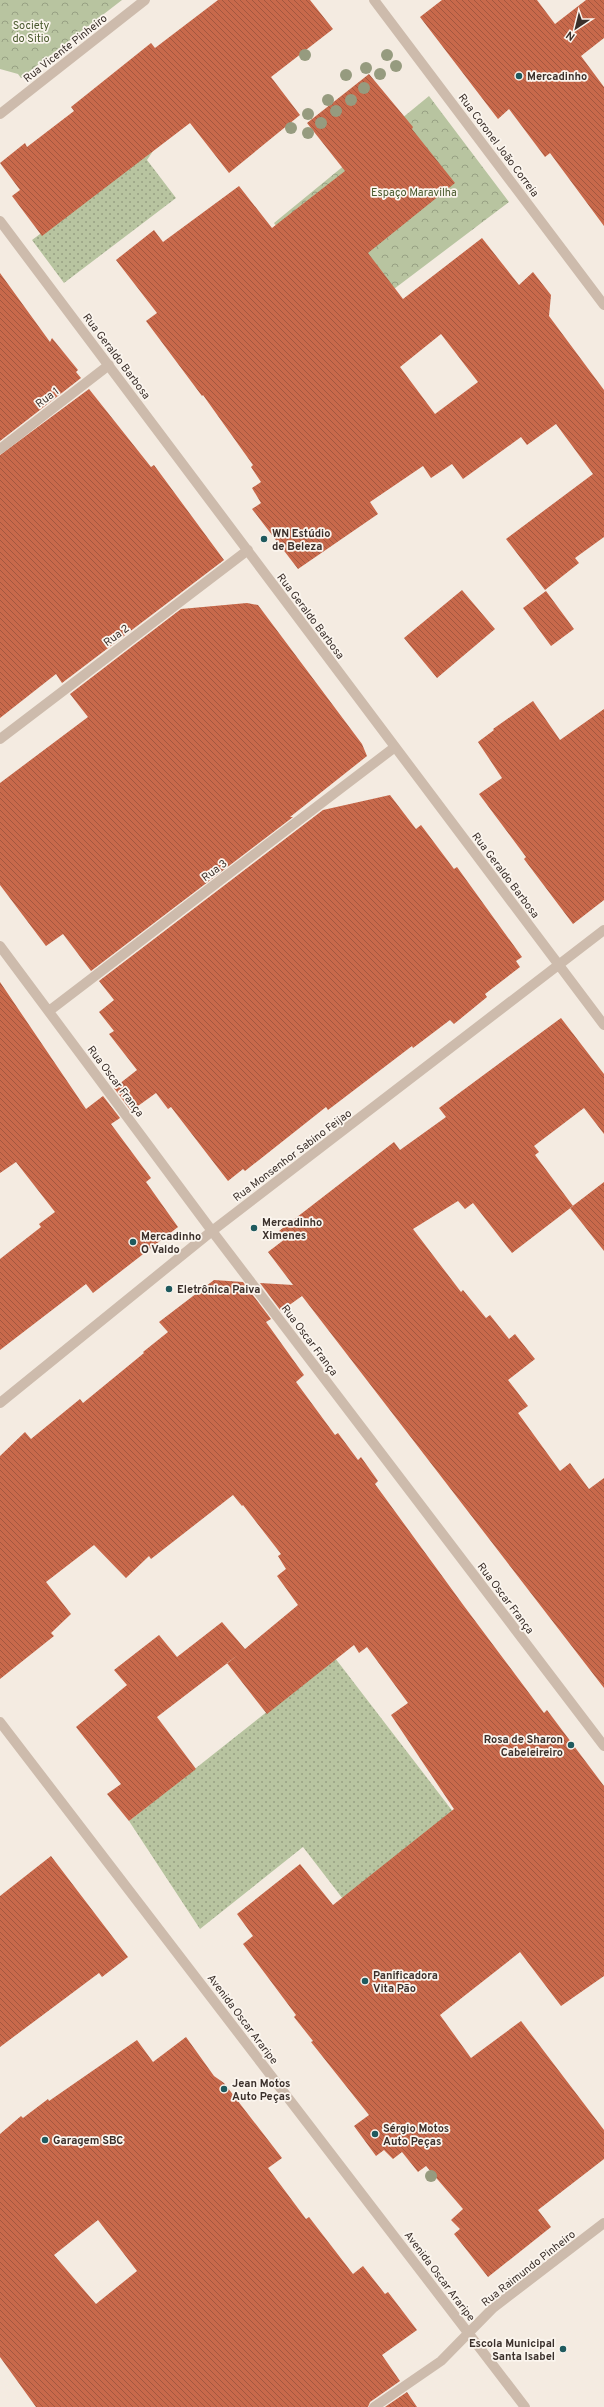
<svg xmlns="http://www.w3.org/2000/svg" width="604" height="2407" font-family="Overpass,sans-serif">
<defs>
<pattern id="grass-dots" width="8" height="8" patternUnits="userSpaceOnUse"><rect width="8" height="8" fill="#b8c4a0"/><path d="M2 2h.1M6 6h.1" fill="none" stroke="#97a083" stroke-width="1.8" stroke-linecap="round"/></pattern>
<pattern id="park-crowns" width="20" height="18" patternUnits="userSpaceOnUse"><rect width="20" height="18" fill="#b8c4a0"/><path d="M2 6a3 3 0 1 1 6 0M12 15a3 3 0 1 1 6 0" fill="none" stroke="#97a083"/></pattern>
<pattern id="building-back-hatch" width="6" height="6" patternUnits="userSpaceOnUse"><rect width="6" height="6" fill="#c8694b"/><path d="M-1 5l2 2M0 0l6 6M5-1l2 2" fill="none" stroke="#a4573f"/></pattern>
</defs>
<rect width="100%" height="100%" fill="#f4ebe1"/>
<!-- grass -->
<path fill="url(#grass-dots)" d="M155 148 147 160 176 198 64 283 32 240Z
M335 1658 454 1813 343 1899 303 1847 200 1929 129 1821Z"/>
<!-- park -->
<path fill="url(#park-crowns)" d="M0 0H122L21 78 18 74 0 69Z
M429 96 509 202 349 323 274 223Z"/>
<!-- building -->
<path fill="url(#building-back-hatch)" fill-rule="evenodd" d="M218 0H310L333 29 271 77 300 115 229 173 190 123 42 236 12 196 20 190 0 163 25 143 27 147 74 111 71 107 151 43 155 48Z
M442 0H537L555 24 586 0H604V38L581 56 604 87V226L550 153 545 157 509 109 498 119 420 17Z
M369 74 413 127 412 129 455 183 368 253 403 299 482 238 519 285 533 272 551 295 549 316 604 390V537L575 558 579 563 545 590 506 539 593 474 556 424 527 445 521 437 463 479 452 464 431 478 423 466 370 502 378 514 298 569 252 509 261 503 252 488 261 482 251 467 253 465 203 395 202 396 146 321 157 313 116 260 154 230 163 242 239 186 272 228 345 171 307 123ZM441 334 478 382 435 414 400 367Z
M0 273 50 342 52 338 78 370 76 372 81 378 0 441Z
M89 389 151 467 154 465 224 560 62 683 56 674 0 718V455Z
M462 590 495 629 437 678 404 638Z
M546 591 574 629 551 646 523 608Z
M247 603 258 605 362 744 367 756 290 817H293L91 971 63 934 46 946 0 885V783L88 717 70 694 181 609Z
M533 701 560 740 604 709V900L573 924 524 859 526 857 479 794 502 778 478 742 494 730 493 729Z
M390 795 416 829 421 825 454 869 457 867 522 957 516 961 520 967 485 994 487 997 454 1024 450 1020 413 1048 412 1046 328 1110 326 1107 245 1171 243 1169 228 1181 171 1107 168 1109 156 1093 131 1111 114 1088 137 1070 109 1034 114 1031 99 1012 114 1000 99 981 323 810Z
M0 982 86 1109 103 1096 120 1118 111 1124 151 1178 146 1182 178 1227 93 1293 86 1284 0 1350V1259L41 1227 39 1224 55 1212 16 1162 0 1173Z
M561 1018 604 1074V1134L584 1108 534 1146 539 1152 535 1155 573 1206 512 1253 473 1203 465 1209 458 1201 413 1229 461 1292 463 1290 486 1318 490 1315 509 1339 515 1334 535 1359 508 1380 528 1406 518 1413 560 1471 570 1463 589 1489 604 1478V1688L302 1296 281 1311 260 1283 293 1285 268 1252 285 1239 279 1231 394 1142 400 1150 446 1117 439 1108Z
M604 1182V1251L570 1208Z
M214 1280 243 1282 271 1319 266 1322 304 1375 296 1382 335 1435 338 1433 358 1460 361 1457 378 1481 375 1484 464 1606 544 1713 547 1710 604 1786V1976L561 2006 520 1952 440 2015 471 2058 521 2021 604 2130V2159L538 2210 551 2227 488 2277 454 2234 460 2229 451 2220 463 2209 426 2166 418 2172 402 2152 393 2159 384 2150 376 2156 354 2126 369 2115 311 2042 313 2041 294 2017 296 2015 243 1944 253 1936 237 1914 300 1864 333 1905 454 1809 391 1715 408 1703 367 1647 359 1653 354 1645 267 1714 227 1663 238 1655 157 1717 196 1769 129 1821 107 1794 121 1784 76 1727 127 1685 114 1670 159 1635 177 1657 222 1622 245 1649 298 1605 277 1576 286 1569 278 1556 281 1554 243 1505 242 1506 233 1495 151 1559 149 1556 126 1578 94 1545 46 1582 71 1614 51 1633 54 1636 0 1679V1456L25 1432 31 1439 80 1399 83 1403 144 1353 143 1352 168 1332 159 1322Z
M51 1856 128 1957 102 1977 99 1973 0 2047V1896Z
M186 2037 214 2076 224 2083 282 2158 268 2168 306 2219 309 2217 353 2274 363 2266 385 2294 388 2292 417 2330 382 2355 400 2381 370 2402 368 2407H36L0 2357V2134L21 2116 23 2118 48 2099 49 2101 137 2040 153 2062ZM98 2220 137 2271 96 2304 54 2255Z
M407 2392 417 2407H385Z"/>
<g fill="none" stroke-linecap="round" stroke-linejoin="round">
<!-- minor -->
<path stroke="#cdbbac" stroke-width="10" d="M374 0 604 305
M0 114 145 0
M0 221 604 1025
M0 449 109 365
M0 739 248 550
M0 946 212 1231 604 1746
M49 1011 395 747
M0 1403 212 1231 604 930
M0 1722 525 2407
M374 2407 441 2361 493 2308 604 2223"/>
</g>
<!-- trees -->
<g fill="#969b7f">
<circle cx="305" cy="55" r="6"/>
<circle cx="387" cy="55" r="6"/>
<circle cx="396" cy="66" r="6"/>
<circle cx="366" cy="68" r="6"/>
<circle cx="380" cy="74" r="6"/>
<circle cx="346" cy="75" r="6"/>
<circle cx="364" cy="88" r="6"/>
<circle cx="328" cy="100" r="6"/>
<circle cx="351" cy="100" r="6"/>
<circle cx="336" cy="111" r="6"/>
<circle cx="308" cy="114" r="6"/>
<circle cx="321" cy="123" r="6"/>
<circle cx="291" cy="128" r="6"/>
<circle cx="308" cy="133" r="6"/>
<circle cx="431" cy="2176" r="6"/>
</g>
<!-- markers -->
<g fill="#1f5a5e" stroke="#fbf5ee" stroke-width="1.5">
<circle cx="519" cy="76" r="4"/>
<circle cx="264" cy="539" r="4"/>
<circle cx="254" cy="1228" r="4"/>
<circle cx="133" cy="1242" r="4"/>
<circle cx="169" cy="1289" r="4"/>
<circle cx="571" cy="1745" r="4"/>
<circle cx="365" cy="1981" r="4"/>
<circle cx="224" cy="2089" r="4"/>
<circle cx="375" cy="2134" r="4"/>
<circle cx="45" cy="2140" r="4"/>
<circle cx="563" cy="2349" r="4"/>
</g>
<g text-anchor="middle" stroke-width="3.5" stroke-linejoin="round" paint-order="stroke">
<!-- park labels -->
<g font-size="11" fill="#4a5a2e" stroke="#fbf5ee">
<text x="31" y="29">Society<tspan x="31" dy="13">do Sitio</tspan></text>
<text x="414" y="196">Espaço Maravilha</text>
</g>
<!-- street labels -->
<g font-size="11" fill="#3b302b" stroke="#fbf5ee">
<text transform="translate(65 48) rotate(-38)" y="4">Rua Vicente Pinheiro</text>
<text transform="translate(499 145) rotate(53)" y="4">Rua Coronel João Correia</text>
<text transform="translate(117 356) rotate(53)" y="4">Rua Geraldo Barbosa</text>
<text transform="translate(47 397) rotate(-37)" y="4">Rua 1</text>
<text transform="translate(311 616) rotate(53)" y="4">Rua Geraldo Barbosa</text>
<text transform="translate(116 635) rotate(-37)" y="4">Rua 2</text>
<text transform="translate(214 870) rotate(-37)" y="4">Rua 3</text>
<text transform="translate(506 875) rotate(53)" y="4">Rua Geraldo Barbosa</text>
<text transform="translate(116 1081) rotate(53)" y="4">Rua Oscar França</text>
<text transform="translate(292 1155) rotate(-37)" y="4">Rua Monsenhor Sabino Feijao</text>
<text transform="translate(310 1340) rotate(53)" y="4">Rua Oscar França</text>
<text transform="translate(506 1598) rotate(53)" y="4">Rua Oscar França</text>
<text transform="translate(243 2019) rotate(53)" y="4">Avenida Oscar Araripe</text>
<text transform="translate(528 2268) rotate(-38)" y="4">Rua Raimundo Pinheiro</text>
<text transform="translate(440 2276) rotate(53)" y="4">Avenida Oscar Araripe</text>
</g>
<!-- poi labels -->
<g font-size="11" font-weight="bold" fill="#3b302b" stroke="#fbf5ee" text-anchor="start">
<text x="527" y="80">Mercadinho</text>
<text x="272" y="537">WN Estúdio<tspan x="272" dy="13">de Beleza</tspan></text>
<text x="262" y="1226">Mercadinho<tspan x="262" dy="13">Ximenes</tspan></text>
<text x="141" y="1240">Mercadinho<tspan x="141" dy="13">O Valdo</tspan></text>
<text x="177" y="1293">Eletrônica Paiva</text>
<text x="563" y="1743" text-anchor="end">Rosa de Sharon<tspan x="563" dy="13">Cabeleireiro</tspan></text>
<text x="373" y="1979">Panificadora<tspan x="373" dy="13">Vita Pão</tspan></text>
<text x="232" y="2087">Jean Motos<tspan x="232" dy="13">Auto Peças</tspan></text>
<text x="383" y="2132">Sérgio Motos<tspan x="383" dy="13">Auto Peças</tspan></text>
<text x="53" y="2144">Garagem SBC</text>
<text x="555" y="2347" text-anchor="end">Escola Municipal<tspan x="555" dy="13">Santa Isabel</tspan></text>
</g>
</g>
<!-- north arrow -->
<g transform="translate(576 28) rotate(215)" stroke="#fbf5ee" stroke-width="3" paint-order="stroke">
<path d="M0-3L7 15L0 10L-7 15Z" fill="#3b302b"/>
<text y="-6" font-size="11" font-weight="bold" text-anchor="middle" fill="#3b302b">N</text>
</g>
</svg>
